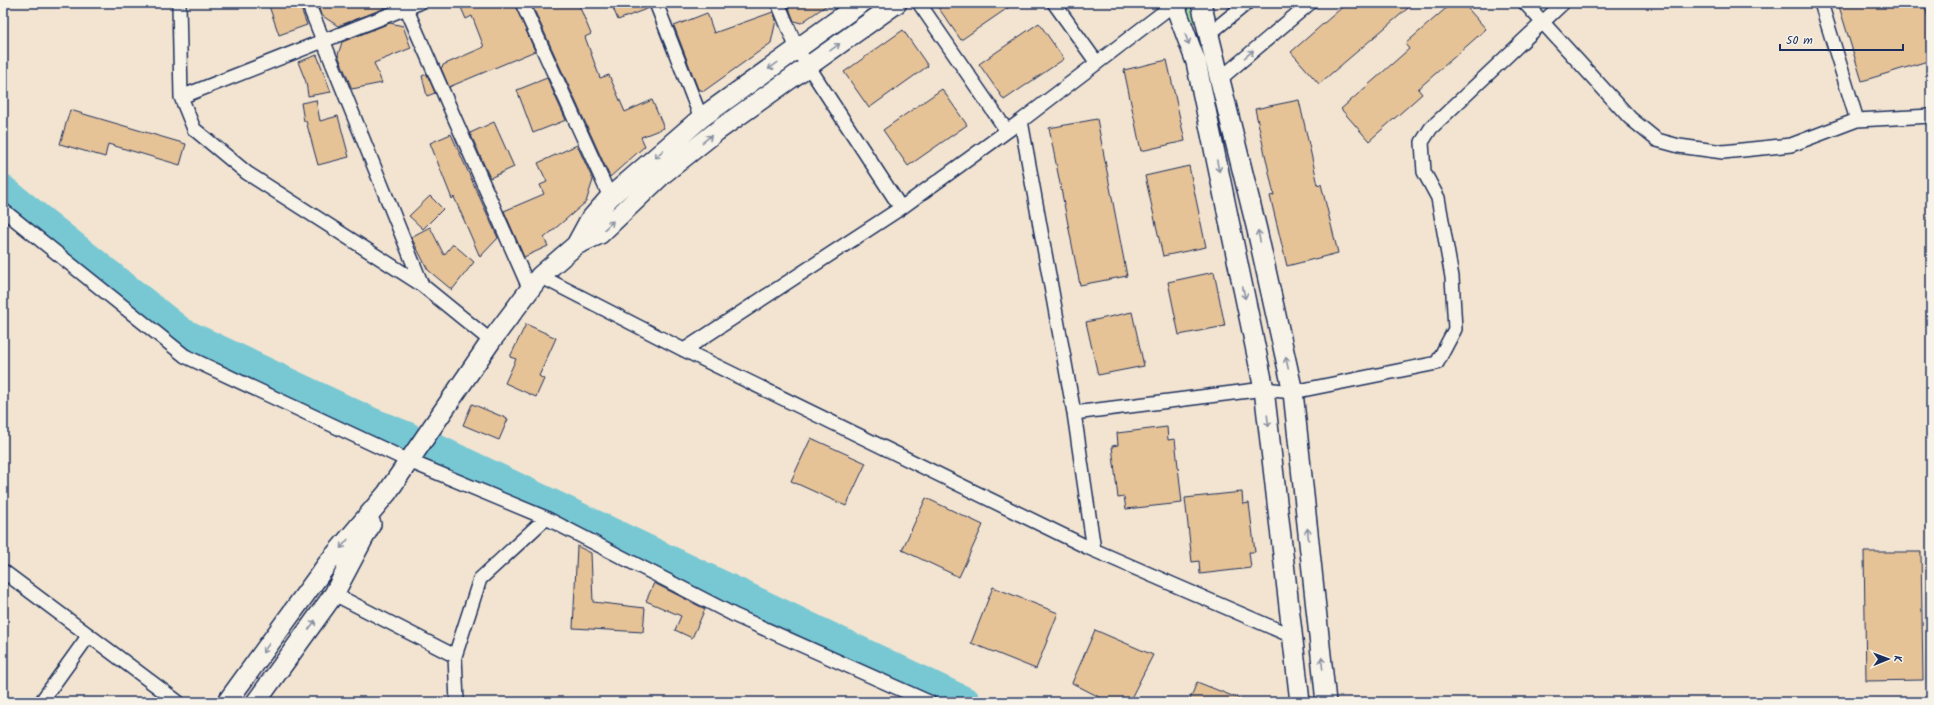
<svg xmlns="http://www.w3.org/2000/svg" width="1934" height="705" font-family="Kalam,sans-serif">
<rect width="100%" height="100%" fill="#f2e4d0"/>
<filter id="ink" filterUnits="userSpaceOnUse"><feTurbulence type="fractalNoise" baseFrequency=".025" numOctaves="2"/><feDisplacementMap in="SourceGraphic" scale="8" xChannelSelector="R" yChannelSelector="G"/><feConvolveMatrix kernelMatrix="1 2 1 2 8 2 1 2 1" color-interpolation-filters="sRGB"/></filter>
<g filter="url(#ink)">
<!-- green -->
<path fill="#aadfa2" stroke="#628780" d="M1181 3H1191L1196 22 1189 23Z"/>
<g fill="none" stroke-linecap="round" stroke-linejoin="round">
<!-- river -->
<path stroke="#78c8d4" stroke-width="30" d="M3 190 181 332 373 423 408 437
M434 448 966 702"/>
</g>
<!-- building -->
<path fill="#e6c297" stroke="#1b2f5e" d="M268 3H299L307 25 279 35Z
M317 3H385L383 9 338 26 321 15Z
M459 3H514L535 51 449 87 441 68 443 66V65L484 47 472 16 466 19Z
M531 3H578L591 34 585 37 600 78 609 75 625 112 652 100 664 128 641 137 645 146 610 177Z
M611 3H648L649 8 618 20Z
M787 3H830L801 23 794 21Z
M935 3H1015L961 40Z
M1347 3H1414L1319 84 1291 52Z
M1452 3H1463L1486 29 1418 89 1422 94 1369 141 1341 109 1409 49 1405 44Z
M1838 3H1924L1931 27V60L1862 81Z
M773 12 776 20 771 43 704 91 698 89 674 26 707 13 714 33Z
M390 23 403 26 411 48 374 63 382 83 352 89 338 55 342 42Z
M1039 23 1064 59 1004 100 979 64Z
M903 30 928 66 869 108 844 72Z
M317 55 331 92 308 96 306 82 298 62Z
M1167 60 1185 141 1141 151 1124 70Z
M427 74 435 93 427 96 422 76Z
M547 78 566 120 533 133 517 90Z
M942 89 967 125 908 166 883 130Z
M316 100 320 121 338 116 349 157 318 165 306 121H304L301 103Z
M1299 100 1318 185 1321 184 1338 253 1287 266 1270 196 1274 195 1255 109Z
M70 110 186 144 180 165 108 144 105 157 60 144Z
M1097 119 1127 276 1080 285 1049 128Z
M494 122 514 167 490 178 470 133Z
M451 134 498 238 480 257 454 197 452 199 430 143Z
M577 145 593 180 586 202 544 238 548 246 524 257 504 211 544 194 540 185 547 182 538 163Z
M1189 166 1206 247 1163 256 1145 176Z
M430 196 443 209 423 229 409 216Z
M430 227 444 255 453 244 474 262 452 290 428 270 411 237Z
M1214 272 1225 326 1179 335 1168 282Z
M1132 312 1144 366 1098 375 1086 322Z
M526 324 556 338 539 376 544 379 536 397 505 383 516 359 510 357Z
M472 404 508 419 499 440 463 425Z
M1167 427 1168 440 1175 439 1182 503 1126 509 1124 497 1118 498 1112 446 1118 445 1117 433Z
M811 438 866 463 846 506 791 481Z
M1242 492 1243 504 1249 503 1255 552H1249L1251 568 1200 574 1199 561 1192 562 1185 498Z
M926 498 983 525 959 577 902 550Z
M577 546 591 553 593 602 645 608 643 632 573 628Z
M1864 552H1921L1923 680 1866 681Z
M654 583 705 609 692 638 675 630 681 616 646 601Z
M993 587 1058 613 1036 669 971 643Z
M1095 630 1153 655 1129 702H1109L1072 683Z
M1197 682 1245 701V702H1189Z"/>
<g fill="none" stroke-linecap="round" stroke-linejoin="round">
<defs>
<path id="minor" d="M179 3 181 97 194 129 247 173 422 285 491 341
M308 3 422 285
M404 3 530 290
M522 3 610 197
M656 3 701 118
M778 3 797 49 901 208
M919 3 1007 131
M1054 3 1097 63
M1525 3 1630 118 1657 140 1679 146 1723 152 1791 145 1857 120 1931 116
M1821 3 1857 120
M1209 34 1247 3
M1220 79 1310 3
M181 97 419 3
M1021 121 1074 413 1094 550
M3 210 185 356 409 461 546 518 736 616 929 702
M540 276 684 350 1089 548 1294 637
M684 350 901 208 1021 121 1174 4
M1074 413 1264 389 1293 392 1437 363 1455 329 1452 277 1438 198 1424 172 1422 142 1431 128 1563 3
M3 571 178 702
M334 594 455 656
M41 702 89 635
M457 702 455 656 480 579 546 518"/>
<path id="secondary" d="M1174 3 1196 62 1264 389 1300 702
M1201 3 1257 230 1293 392 1326 702
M576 245 589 221 610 197 701 118 861 3
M227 702 328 563 387 493 491 341 540 276 576 245 600 234 663 174 717 131 897 3
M256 702 334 594 371 524"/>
</defs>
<!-- minor casing -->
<use href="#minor" stroke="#1b2f5e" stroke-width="16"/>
<!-- secondary casing -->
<use href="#secondary" stroke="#1b2f5e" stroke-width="22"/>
<!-- minor -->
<use href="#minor" stroke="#f7f3e8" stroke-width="13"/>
<!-- secondary -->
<use href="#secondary" stroke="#f7f3e8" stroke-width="19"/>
</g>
<!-- one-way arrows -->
<defs><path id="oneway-shaft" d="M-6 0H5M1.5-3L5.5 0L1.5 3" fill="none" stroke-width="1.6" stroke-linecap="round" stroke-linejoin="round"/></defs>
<g stroke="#8991a3">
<use href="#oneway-shaft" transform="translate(1187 39) rotate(69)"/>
<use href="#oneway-shaft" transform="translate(835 47) rotate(-36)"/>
<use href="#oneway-shaft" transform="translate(1249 54) rotate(-40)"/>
<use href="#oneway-shaft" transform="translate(773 66) rotate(144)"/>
<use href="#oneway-shaft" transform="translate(707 139) rotate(-38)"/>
<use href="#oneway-shaft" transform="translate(659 154) rotate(139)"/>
<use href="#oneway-shaft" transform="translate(1218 166) rotate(78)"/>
<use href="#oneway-shaft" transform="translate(609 225) rotate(-44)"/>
<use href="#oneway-shaft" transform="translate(1259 236) rotate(-102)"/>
<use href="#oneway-shaft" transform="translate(1244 293) rotate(78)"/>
<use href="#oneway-shaft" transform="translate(1287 363) rotate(-102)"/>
<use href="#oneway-shaft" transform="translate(1268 421) rotate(83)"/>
<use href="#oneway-shaft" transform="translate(1308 534) rotate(-96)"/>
<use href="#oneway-shaft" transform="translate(344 544) rotate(130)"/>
<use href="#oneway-shaft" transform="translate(312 625) rotate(-54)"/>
<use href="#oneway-shaft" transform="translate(266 648) rotate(126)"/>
<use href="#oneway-shaft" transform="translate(1322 663) rotate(-96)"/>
</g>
</g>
<!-- margin -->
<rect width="1934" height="705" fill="none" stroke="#f7f3e8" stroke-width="16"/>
<rect x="8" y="8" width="1918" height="689" fill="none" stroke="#1b2f5e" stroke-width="1.5" filter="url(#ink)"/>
<!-- north arrow -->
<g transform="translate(1888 659) rotate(89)" stroke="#f7f3e8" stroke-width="3" paint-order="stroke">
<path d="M0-3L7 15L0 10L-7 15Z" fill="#1b2f5e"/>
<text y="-6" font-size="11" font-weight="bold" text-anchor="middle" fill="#1b2f5e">K</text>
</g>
<!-- scale -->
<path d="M1780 44v6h123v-6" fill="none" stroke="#1b2f5e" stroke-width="2"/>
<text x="1786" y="44" font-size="12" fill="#1b2f5e" stroke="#f7f3e8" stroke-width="3" paint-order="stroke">50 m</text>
</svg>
